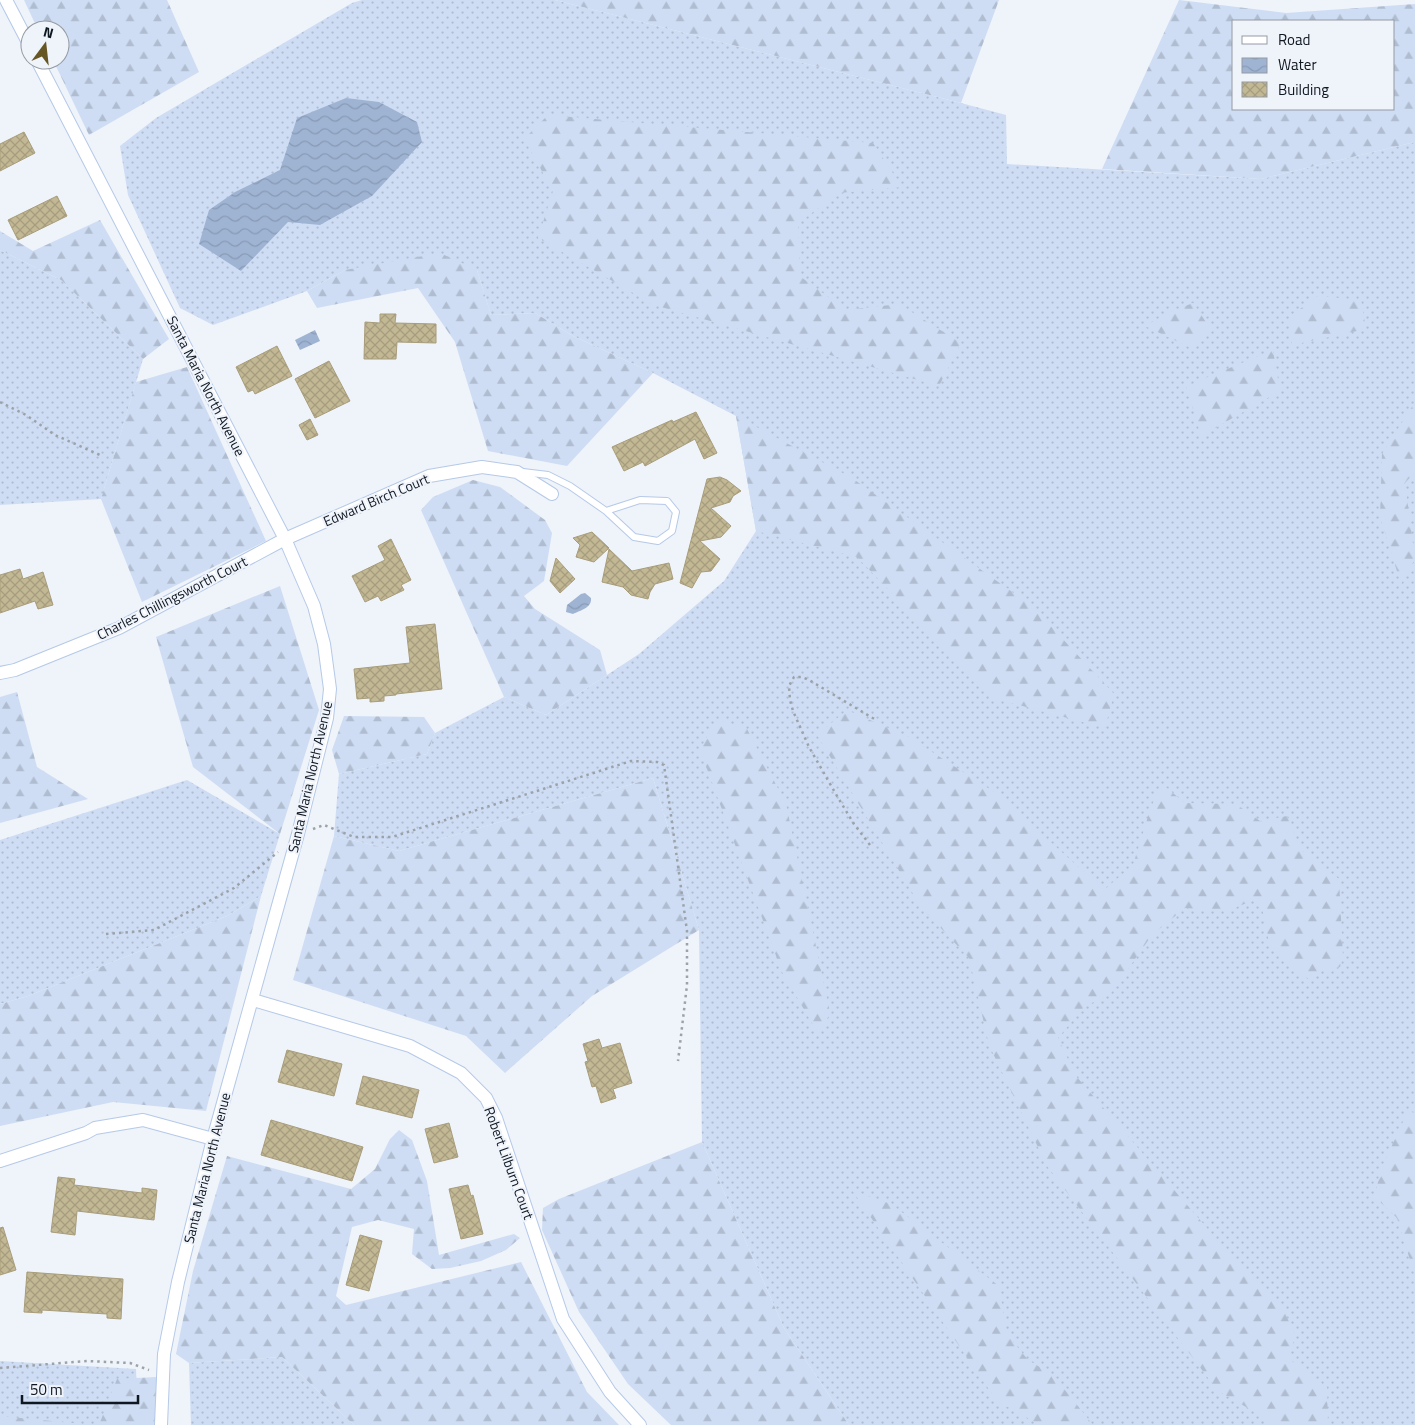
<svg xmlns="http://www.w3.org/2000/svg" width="1415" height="1425" font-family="'Titillium Web',sans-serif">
<defs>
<pattern id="grass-dots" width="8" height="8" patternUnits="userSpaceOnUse" patternTransform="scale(1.25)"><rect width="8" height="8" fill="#ceddf4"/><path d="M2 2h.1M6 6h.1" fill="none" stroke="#b0bdd1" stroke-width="1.8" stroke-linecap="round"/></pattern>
<pattern id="forest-firs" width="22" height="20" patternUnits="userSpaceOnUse" patternTransform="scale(1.25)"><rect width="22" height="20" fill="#ceddf4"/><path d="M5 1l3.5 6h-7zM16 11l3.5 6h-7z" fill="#b0bdd1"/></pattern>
<pattern id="water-waves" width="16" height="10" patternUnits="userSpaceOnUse" patternTransform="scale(1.25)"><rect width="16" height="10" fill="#9fb4d3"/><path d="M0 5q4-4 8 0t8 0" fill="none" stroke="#889ab5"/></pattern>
<pattern id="building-cross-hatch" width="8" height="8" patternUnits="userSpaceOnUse" patternTransform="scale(1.25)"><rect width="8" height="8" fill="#c3b894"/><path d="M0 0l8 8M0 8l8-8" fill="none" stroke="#a69d7f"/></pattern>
</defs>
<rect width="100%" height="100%" fill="#eff3fa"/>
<!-- grass -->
<path fill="url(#grass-dots)" d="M362 0H555L961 103 1006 115 1007 164 1261 179 1415 142V1425H849L784 1328 702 1142 699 930 653 778 399 851 334 836 339 774 427 754 435 733 504 697 546 715 639 654 724 581 756 531 736 416 653 373 573 336 535 313 491 315 477 270H345L307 291 213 325 180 308 128 195 120 146 156 118 352 3Z
M0 250 61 280 143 359 101 499 0 505Z
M187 780 280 834 261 896 227 916 28 996 0 1004V840Z
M282 1357 354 1425H191L189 1363Z
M0 1361 136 1369 138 1425H0Z"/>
<!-- forest -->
<path fill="url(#forest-firs)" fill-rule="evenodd" d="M24 0H167L199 72 89 135 53 60H60V30H38Z
M555 0H999L961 103Z
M1179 0 1286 13 1415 4V142L1261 179 1102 169ZM1234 21H1394V109H1234Z
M548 115 873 143 902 187 839 193 798 223 801 277 846 310 899 304 961 343 939 386 654 305 538 238 553 191 524 139Z
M100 220 169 339 143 359 61 280 0 250V231L33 251Z
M440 253 477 270 491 315 535 313 573 336 653 373 567 466 488 451 455 342 418 288 317 308 307 291 345 270Z
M1318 296 1361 300 1366 329 1292 345 1290 316Z
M1193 303 1210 328 1193 349 1145 326 1170 312Z
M1273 350 1280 391 1201 436 1186 386Z
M187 367 266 541 142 602 101 499 136 382Z
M1415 402V472L1405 483 1415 559 1401 584 1380 517 1382 454Z
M736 416 852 478 1032 606 1114 694 1105 728 992 698 857 557 756 531Z
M473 480 500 487 545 520 552 533 544 581 524 596 535 609 600 650 607 675 546 715 504 697 421 510 433 497Z
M280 586 319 710 280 834 193 767 156 637Z
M17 692 37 767 88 799 0 823V697Z
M847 710 909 737 997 794 1104 890 1133 865 1151 807 1162 784 1185 803 1236 804 1260 821 1287 816 1301 850 1339 879 1343 957 1340 967 1321 971 1309 979 1291 969 1269 942 1260 898 1226 911 1185 908 1152 935 1111 993 1084 1007 1058 1038 1076 1076 1231 1256 1282 1306 1295 1335 1289 1359 1327 1387 1328 1425H1271L1267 1419 1218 1391 1047 1166 989 1045 969 958 921 907 817 735Z
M344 716 424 717 435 733 427 754 339 774 332 750Z
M716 719 747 729 786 804 830 1013 819 1035 782 972 700 750Z
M653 778 699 930 592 996 505 1073 466 1036 293 980 334 836 399 851Z
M261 896 206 1111 113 1102 0 1126V1004L28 996 227 916Z
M1408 1111 1415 1113V1276L1397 1218 1375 1197 1380 1171Z
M399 1130 412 1140 427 1181 439 1255 514 1234 520 1238 506 1250 481 1261 450 1268 432 1269 412 1254 414 1229 378 1220 352 1227 336 1296 346 1305 521 1262 587 1392 619 1425H354L282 1357 189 1363 176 1354 193 1271 227 1156 351 1189 375 1169 390 1139Z
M702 1142 784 1328 849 1425H671L628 1384 579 1312 542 1230 543 1208 559 1199Z
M852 1190 891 1204 999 1286 1007 1334 1028 1360 1053 1375 1093 1425H1040L997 1401Z
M156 1377 157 1425H99L117 1379Z
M0 1416 93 1425H0Z"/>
<!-- water -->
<path fill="url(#water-waves)" d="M346 98 379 102 417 122 422 142 372 196 320 225 288 222 241 271 199 244 209 210 235 192 280 170 297 118Z
M315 330 320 341 300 350 295 340Z
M585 593 591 598C592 608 581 610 573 614L566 612 567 605 581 594Z"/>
<!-- building -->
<path fill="url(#building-cross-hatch)" stroke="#a89d7b" d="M24 132 35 153 0 171V144Z
M57 196 67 216 18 240 8 220Z
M380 314H396L395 323 436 324V343L397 342 396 359H364L365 322 380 323Z
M277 346 292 376 255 394 253 390 248 392 236 367Z
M329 361 350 401 315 418 295 379Z
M696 412 717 453 704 459 695 439 645 466 643 462 624 471 612 447 672 420 673 422Z
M310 419 318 435 307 440 299 425Z
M720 477 727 480 741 491 733 496 730 502 711 508 731 526 721 537 700 541 720 559 711 571 701 572 692 588 680 583 707 479Z
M592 532 609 548 594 562 576 557 580 545 573 538Z
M391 539 411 580 401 585 404 590 381 601 378 596 365 602 352 576 385 560 378 546Z
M609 549 632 571 669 563 673 579 655 584 650 592 648 599 631 595 623 587 602 582Z
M556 558 575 579 560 593 550 581Z
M20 569 23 579 43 572 53 605 38 609 35 601 0 613V575Z
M435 624 442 689 396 694V695L384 696V701L370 702V698L357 699 354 669 410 663 406 627Z
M599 1039 602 1048 620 1043 632 1083 613 1089 616 1098 601 1103 596 1086 592 1087 585 1062 588 1061 583 1044Z
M287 1050 342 1064 334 1096 278 1082Z
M363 1076 419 1090 412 1118 356 1104Z
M271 1120 363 1147 352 1181 261 1155Z
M449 1123 458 1157 434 1163 425 1129Z
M58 1177 75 1179 74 1185 142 1193V1188L157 1190 154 1220 77 1211 75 1235 51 1232Z
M468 1185 471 1196 473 1195 483 1234 461 1239 449 1189Z
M3 1227 16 1270 0 1275V1228Z
M360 1235 382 1241 369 1291 346 1285Z
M27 1272 123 1279 121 1319 107 1318V1314L42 1310V1313L24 1312Z"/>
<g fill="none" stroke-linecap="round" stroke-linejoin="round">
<defs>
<path id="lane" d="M523 472 548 475 570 486 606 511 634 537 658 541 672 531 676 512 667 501 640 500 606 511"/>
<path id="street" d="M6 0 30 46
M37 60 285 539 314 606 324 644 330 689 327 718 298 834 213 1139 178 1282 164 1354 161 1425
M0 673 15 670 119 628 285 539 429 476 482 467 517 472 552 494
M253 1000 410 1046 461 1073 486 1098 496 1118 563 1319 610 1392 640 1425
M0 1161 86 1133 95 1128 143 1120 213 1139"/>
</defs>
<!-- lane casing -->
<use href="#lane" stroke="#b5c9e8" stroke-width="8"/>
<!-- street casing -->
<use href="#street" stroke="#b5c9e8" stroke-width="14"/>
<!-- path -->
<path stroke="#9ca2aa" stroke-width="2.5" stroke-dasharray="2.5 4" stroke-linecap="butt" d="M0 402 26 415 55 435 100 455
M313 829 324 825 354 837H392L631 761 657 762 664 765 687 931V985L678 1061
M870 845 854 824 837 796 809 747 793 711 790 700 789 686 794 677H802L809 680 876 720
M106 934 154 930 234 888 278 852
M0 1368 87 1361 130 1363 149 1370"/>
<!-- lane -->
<use href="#lane" stroke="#fff" stroke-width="6"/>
<!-- street -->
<use href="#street" stroke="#fff" stroke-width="12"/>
</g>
<g text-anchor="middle" stroke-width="4" stroke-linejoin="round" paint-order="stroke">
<!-- street labels -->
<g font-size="14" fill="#0f1721" stroke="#eff3fa">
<text transform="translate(206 386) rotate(63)" y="5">Santa Maria North Avenue</text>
<text transform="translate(376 500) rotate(-23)" y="5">Edward Birch Court</text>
<text transform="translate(172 598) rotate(-27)" y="5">Charles Chillingsworth Court</text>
<text transform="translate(310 777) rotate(-77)" y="5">Santa Maria North Avenue</text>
<text transform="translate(509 1163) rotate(70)" y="5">Robert Lilburn Court</text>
<text transform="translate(207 1168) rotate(-76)" y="5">Santa Maria North Avenue</text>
</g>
</g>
<!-- legend -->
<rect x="1232" y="20" width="162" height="90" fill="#eff3fa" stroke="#959ba3"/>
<rect x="1242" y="36" width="25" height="8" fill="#ffffff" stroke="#959ba3"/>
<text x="1278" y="45" font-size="15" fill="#0f1721">Road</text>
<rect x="1242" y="58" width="25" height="15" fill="url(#water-waves)" stroke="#959ba3"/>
<text x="1278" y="70" font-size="15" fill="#0f1721">Water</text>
<rect x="1242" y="82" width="25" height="15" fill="url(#building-cross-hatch)" stroke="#959ba3"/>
<text x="1278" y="95" font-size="15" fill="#0f1721">Building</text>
<!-- north arrow -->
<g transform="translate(45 45) rotate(15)"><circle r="24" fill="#eff3fa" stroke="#959ba3"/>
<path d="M0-4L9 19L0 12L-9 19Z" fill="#655623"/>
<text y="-8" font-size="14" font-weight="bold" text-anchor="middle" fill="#0f1721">N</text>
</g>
<!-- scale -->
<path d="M22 1395v8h116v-8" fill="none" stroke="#0f1721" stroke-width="2.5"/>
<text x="30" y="1395" font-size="15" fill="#0f1721" stroke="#eff3fa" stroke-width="4" paint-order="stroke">50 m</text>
</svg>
